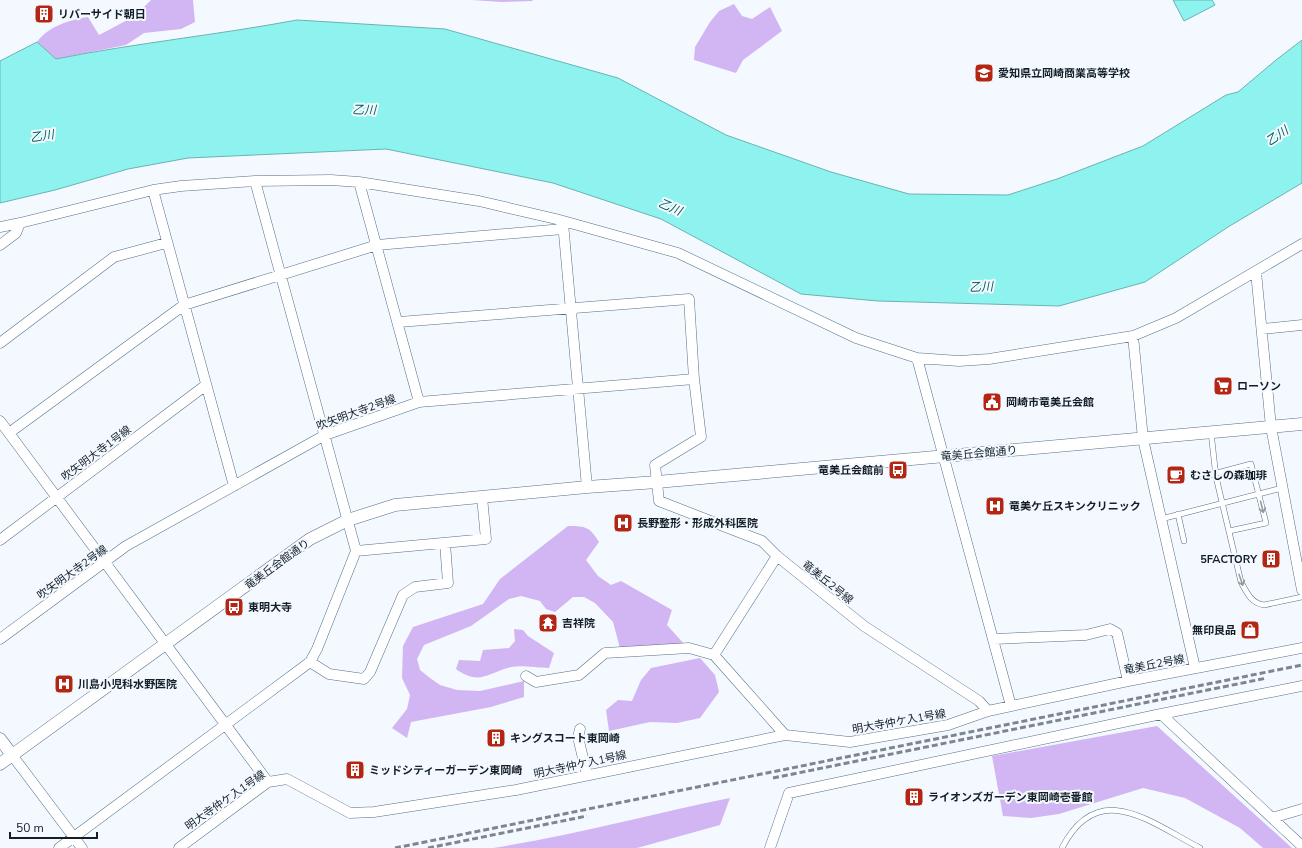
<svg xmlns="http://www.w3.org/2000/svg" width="1302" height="848" font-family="'Nunito Sans','Noto Sans JP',sans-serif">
<rect width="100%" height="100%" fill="#f3f9ff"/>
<!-- green -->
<path fill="#d2b5f3" d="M151 0H193L195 22 181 29 144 33 126 45 56 59 37 42C49 26 69 20 88 17L99 35 135 16Z
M472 0H532L533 1 502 2Z
M734 4 742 16 752 19 770 7 782 31 743 60 736 73 694 60 695 47 710 22 719 11Z
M568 526C586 526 590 527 599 542L586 560 598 576 611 585 621 581 672 610 667 625 685 645 621 652 613 622 595 603 584 597H573L555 612 546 609 540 601 521 596 509 599 471 626 424 645 417 659 420 670 430 678 440 685 457 690 480 691 524 681V697L491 707 411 722 407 738 392 728 407 709 410 695 402 678 403 646 413 627 483 604 500 579Z
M514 629 523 630 528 636 554 653 549 668C538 668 522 665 511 667 487 673 480 686 456 669L459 660 480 661 483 650 509 648 515 641Z
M700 658 715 675 719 692 700 718 677 723 650 722 609 731 606 710 618 700 632 701 641 680 651 668Z
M1157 726 1292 848H1263L1240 828 1185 798 1143 788 1059 814 1031 818 1003 816 992 756Z
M730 798 720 825 637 848H493C572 836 650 814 730 798Z"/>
<!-- water -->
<path fill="#8ef3ee" stroke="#69b3b3" d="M1173 0H1212L1215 5 1184 21Z
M297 20 445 29 618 78 726 135 831 172 909 194 1008 195 1057 179 1143 146 1226 95 1238 92 1276 60 1302 40V183L1228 227 1145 282 1059 306 878 301 801 294 661 219 553 183 386 149 188 158 128 169 55 190 0 203V61L37 42 56 59C136 43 217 35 297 20Z"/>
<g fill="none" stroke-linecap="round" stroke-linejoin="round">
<defs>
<path id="service" d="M1211 432 1216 477 1241 582C1247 593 1251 603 1264 605L1302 597
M1202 477 1251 464 1266 523 1229 531
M1178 514 1184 541
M1161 519 1282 488
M1062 848C1098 778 1150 822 1200 848"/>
<path id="minor" d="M359 182 419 402
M153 190 234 486
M563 223 587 487
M0 227 20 223 153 190 181 186 255 181 331 180 359 182 479 201 556 219 678 253 856 338 917 358 959 361 989 359 1133 336
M0 245 16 233 20 223
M1256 272 1271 427 1302 590
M399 322 689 299 694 379
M1262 329 1302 325
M0 343 114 257 166 243
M917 358 1011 706
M0 421 268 782
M9 433 184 305 377 245 563 229
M0 540 206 385
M356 551 486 539 482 497
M777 556 714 655 785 735
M0 639 126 546 325 435 419 402 694 379 701 437 655 465 659 501 762 541 777 556 864 626 979 701 988 711
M994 639 1086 635 1110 629 1117 633 1128 681
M310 662 329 674 364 679 370 672 403 595 415 587 448 583 445 543
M1195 668 1143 439 1133 336 1176 318 1302 244
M526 676 536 682 579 675 605 653 689 648 714 655
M1302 686 1161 714 1302 846
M580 729 578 737 587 775
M12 755 82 848
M1272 818 1302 809
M59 848 310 662 317 649 356 551 255 181
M179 848 268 782 287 779 350 813 374 812 516 790 785 735 850 742 948 725 988 711 1128 681 1302 648
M770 848 789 793 1161 714"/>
<path id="tertiary" d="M0 739 12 755
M0 764 310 539 348 520 395 505 587 487 657 482 1302 424"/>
</defs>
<!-- service casing -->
<use href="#service" stroke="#566f88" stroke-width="6"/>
<!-- minor casing -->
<use href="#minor" stroke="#566f88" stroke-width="11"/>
<!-- tertiary casing -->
<use href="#tertiary" stroke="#566f88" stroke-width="13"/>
<!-- service -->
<use href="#service" stroke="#fff" stroke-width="5"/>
<!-- minor -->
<use href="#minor" stroke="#fff" stroke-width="10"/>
<!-- tertiary -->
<use href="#tertiary" stroke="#fff" stroke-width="12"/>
<!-- rail -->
<path stroke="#7d858e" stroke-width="3" stroke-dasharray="6 3" stroke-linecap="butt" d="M773 778 1267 678
M395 848 1302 665
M428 848 587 816"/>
</g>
<!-- one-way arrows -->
<defs><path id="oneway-shaft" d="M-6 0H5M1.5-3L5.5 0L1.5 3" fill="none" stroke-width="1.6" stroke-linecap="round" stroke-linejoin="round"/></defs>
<g stroke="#959a9e">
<use href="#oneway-shaft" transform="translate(1262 507) rotate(76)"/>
<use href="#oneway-shaft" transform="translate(1241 580) rotate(71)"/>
</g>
<!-- icons -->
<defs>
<symbol id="building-square" viewBox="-11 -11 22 22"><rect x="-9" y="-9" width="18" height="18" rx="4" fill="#b42613" stroke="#f3f9ff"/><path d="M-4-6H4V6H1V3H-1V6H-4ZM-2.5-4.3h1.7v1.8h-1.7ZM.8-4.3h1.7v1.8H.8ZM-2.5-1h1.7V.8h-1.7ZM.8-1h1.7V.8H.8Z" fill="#fff"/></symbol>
<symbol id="school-square" viewBox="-11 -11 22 22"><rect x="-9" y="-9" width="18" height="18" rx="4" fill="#b42613" stroke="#f3f9ff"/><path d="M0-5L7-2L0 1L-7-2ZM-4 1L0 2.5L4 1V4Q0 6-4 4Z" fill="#fff"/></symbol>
<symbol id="supermarket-square" viewBox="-11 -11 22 22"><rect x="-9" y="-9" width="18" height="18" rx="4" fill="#b42613" stroke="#f3f9ff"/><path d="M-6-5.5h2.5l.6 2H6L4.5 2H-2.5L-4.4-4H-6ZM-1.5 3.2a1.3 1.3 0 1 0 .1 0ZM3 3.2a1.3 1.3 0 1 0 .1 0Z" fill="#fff"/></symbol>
<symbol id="civic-square" viewBox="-11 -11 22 22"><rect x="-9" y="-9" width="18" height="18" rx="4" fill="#b42613" stroke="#f3f9ff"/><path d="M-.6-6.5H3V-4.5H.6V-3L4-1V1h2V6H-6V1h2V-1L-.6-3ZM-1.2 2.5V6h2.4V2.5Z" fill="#fff"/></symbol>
<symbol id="bus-square" viewBox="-11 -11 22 22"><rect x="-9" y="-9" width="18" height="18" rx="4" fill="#b42613" stroke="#f3f9ff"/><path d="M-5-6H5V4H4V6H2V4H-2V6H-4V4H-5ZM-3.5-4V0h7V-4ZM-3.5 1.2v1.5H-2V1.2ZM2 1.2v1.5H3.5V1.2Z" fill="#fff"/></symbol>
<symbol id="cafe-square" viewBox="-11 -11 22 22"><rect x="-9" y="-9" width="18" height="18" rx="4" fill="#b42613" stroke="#f3f9ff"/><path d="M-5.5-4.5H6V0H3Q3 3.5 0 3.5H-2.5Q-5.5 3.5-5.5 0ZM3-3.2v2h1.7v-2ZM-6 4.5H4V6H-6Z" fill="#fff"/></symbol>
<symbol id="hospital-square" viewBox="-11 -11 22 22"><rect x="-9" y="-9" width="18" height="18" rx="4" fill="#b42613" stroke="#f3f9ff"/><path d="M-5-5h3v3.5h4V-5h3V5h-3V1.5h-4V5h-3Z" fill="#fff"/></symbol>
<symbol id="temple-square" viewBox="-11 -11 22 22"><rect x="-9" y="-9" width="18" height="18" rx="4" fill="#b42613" stroke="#f3f9ff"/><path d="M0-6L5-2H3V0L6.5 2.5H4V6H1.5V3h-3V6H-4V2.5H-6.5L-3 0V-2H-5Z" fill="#fff"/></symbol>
<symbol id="shop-square" viewBox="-11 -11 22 22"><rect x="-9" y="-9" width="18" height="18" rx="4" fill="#b42613" stroke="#f3f9ff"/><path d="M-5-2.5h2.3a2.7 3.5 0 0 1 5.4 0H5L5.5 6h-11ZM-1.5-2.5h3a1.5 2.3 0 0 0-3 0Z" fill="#fff"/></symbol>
</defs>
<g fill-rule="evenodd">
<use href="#building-square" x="33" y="3" width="22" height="22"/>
<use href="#school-square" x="973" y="62" width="22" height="22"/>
<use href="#supermarket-square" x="1212" y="375" width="22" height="22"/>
<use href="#civic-square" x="981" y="391" width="22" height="22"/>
<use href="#bus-square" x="887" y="459" width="22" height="22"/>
<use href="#cafe-square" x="1165" y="464" width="22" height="22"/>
<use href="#hospital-square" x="984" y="495" width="22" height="22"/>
<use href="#hospital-square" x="612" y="512" width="22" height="22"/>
<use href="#building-square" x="1260" y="548" width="22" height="22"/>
<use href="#bus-square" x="223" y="596" width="22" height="22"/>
<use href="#temple-square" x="537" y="612" width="22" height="22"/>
<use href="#shop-square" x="1239" y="619" width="22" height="22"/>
<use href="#hospital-square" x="53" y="673" width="22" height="22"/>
<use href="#building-square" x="485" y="727" width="22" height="22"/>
<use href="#building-square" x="344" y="759" width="22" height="22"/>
<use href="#building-square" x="903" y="786" width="22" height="22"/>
</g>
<g text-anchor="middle" stroke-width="4" stroke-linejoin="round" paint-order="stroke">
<!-- poi labels -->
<g font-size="11" font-weight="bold" fill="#131e28" stroke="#f3f9ff" text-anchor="start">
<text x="58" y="18">リバーサイド朝日</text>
<text x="998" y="77">愛知県立岡崎商業高等学校</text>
<text x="1237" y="390">ローソン</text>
<text x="1006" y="406">岡崎市竜美丘会館</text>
<text x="884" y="474" text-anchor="end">竜美丘会館前</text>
<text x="1190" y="479">むさしの森珈琲</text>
<text x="1009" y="510">竜美ケ丘スキンクリニック</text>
<text x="637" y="527">長野整形・形成外科医院</text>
<text x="1257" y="563" text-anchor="end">5FACTORY</text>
<text x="248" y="611">東明大寺</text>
<text x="562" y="627">吉祥院</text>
<text x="1236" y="634" text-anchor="end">無印良品</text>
<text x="78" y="688">川島小児科水野医院</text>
<text x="510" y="742">キングスコート東岡崎</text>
<text x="369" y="774">ミッドシティーガーデン東岡崎</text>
<text x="928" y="801">ライオンズガーデン東岡崎壱番館</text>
</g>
<!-- street labels -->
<g font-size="11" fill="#131e28" stroke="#f3f9ff">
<text transform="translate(356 412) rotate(-20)" y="4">吹矢明大寺2号線</text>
<text transform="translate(96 453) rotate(-37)" y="4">吹矢明大寺1号線</text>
<text transform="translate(979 453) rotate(-5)" y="4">竜美丘会館通り</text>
<text transform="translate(277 564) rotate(-36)" y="4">竜美丘会館通り</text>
<text transform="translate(72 572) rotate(-36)" y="4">吹矢明大寺2号線</text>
<text transform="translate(828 582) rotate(39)" y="4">竜美丘2号線</text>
<text transform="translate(1154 664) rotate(-11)" y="4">竜美丘2号線</text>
<text transform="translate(899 721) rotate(-10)" y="4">明大寺仲ケ入1号線</text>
<text transform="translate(580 764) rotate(-12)" y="4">明大寺仲ケ入1号線</text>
<text transform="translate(225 800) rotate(-35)" y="4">明大寺仲ケ入1号線</text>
</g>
<!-- water labels -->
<g font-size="12" font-style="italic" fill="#02605e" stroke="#f3f9ff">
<text transform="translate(364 110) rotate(1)" y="4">乙川</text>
<text transform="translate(42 136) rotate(-8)" y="4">乙川</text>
<text transform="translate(1277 136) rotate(-34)" y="4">乙川</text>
<text transform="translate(670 207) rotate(23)" y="4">乙川</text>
<text transform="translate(981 287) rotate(-3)" y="4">乙川</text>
</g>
</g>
<!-- scale -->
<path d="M10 832v6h87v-6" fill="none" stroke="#131e28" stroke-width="2"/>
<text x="16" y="832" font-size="12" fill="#131e28" stroke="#f3f9ff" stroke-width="3" paint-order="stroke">50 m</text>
</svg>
